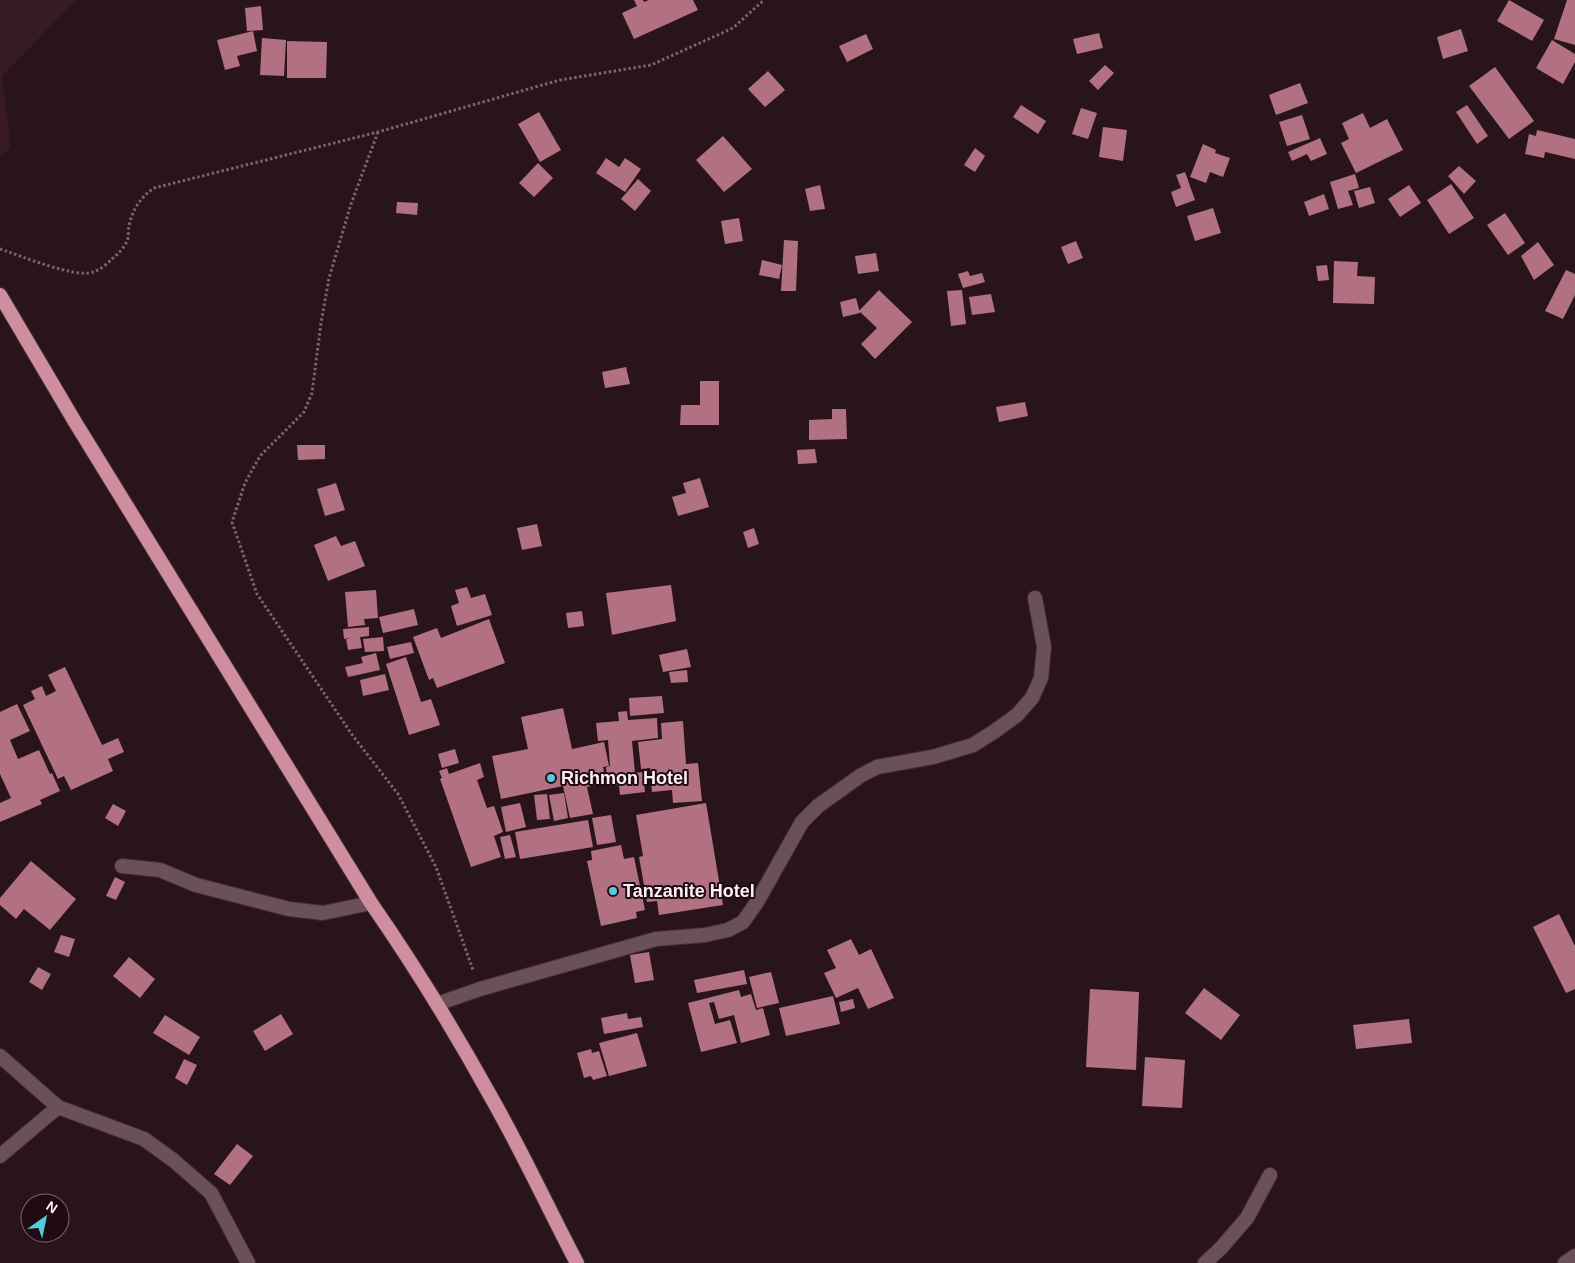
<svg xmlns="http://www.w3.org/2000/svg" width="1575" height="1263" font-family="Arial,sans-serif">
<rect width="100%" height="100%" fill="#2a141b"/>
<!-- built -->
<path fill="#371a23" d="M0 0H76L2 76 11 149 0 155Z"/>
<!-- building -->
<path fill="#b27183" d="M634 0H643L644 2 649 0H693L698 10 634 39 622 13 637 6Z
M1509 0 1544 20 1532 41 1497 21Z
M1567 0H1575V45L1554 39Z
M261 6 263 30 247 31 245 8Z
M1461 29 1468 51 1443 59 1437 37Z
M253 31 257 51 237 56 240 66 225 70 217 40Z
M1099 33 1103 48 1077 54 1073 39Z
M866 34 873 49 847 62 839 46Z
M262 38 286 40 284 76 260 75Z
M1552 40 1575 54V62L1563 84 1536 68Z
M287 41 327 42 326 78H287Z
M1105 65 1114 73 1098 90 1089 81Z
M1495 67 1534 121 1509 139 1469 86Z
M768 71 785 90 765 107 748 89Z
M1300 83 1308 103 1276 115 1269 95Z
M1021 105 1046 121 1038 134 1013 117Z
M1467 105 1488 136 1477 144 1456 112Z
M1081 108 1097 113 1088 139 1072 134Z
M539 112 561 150 540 162 518 124Z
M1363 113 1370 128 1387 119 1403 150 1356 173 1341 143 1349 139 1342 123Z
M1302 115 1310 139 1287 146 1279 122Z
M1103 127 1127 130 1123 161 1099 157Z
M1537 130 1575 139V159L1545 152 1544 158 1525 154 1529 134 1536 136Z
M723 136 752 169 724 192 696 160Z
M1320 138 1327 154 1311 161 1307 154 1292 161 1288 152Z
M1203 144 1216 150 1215 153 1230 158 1223 177 1210 172 1206 183 1190 177Z
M975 148 985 156 975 172 964 165Z
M606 158 619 167 625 158 641 169 625 192 596 173Z
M538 163 553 178 534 197 519 183Z
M1459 166 1476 181 1464 194 1448 176Z
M1185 172 1195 200 1176 207 1171 192 1181 188 1176 175Z
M1355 174 1359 188 1348 191 1353 205 1338 209 1330 182Z
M638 179 651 191 635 211 621 199Z
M1451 184 1474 218 1449 234 1427 200Z
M820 185 825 209 810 211 805 189Z
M1409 185 1421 203 1400 217 1388 199Z
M1370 187 1375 203 1359 208 1354 191Z
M1324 194 1329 209 1309 216 1304 202Z
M397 202 418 203 417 215 396 213Z
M1213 208 1221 233 1195 241 1187 216Z
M1505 213 1525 243 1508 255 1487 225Z
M739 218 743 241 725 244 721 221Z
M784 240 798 241 796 291H781Z
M1076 241 1083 258 1068 264 1061 247Z
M1538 242 1554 265 1534 280 1521 256Z
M876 253 879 271 858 274 855 256Z
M762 260 782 265 779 279 759 275Z
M1334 261 1358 262 1357 276 1375 277 1374 304 1333 303Z
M1327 265 1329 280 1318 281 1316 266Z
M1566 270 1575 274V295L1563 319 1545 311Z
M968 271 970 276 982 273 985 282 963 288 958 274Z
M879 290 912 322 875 359 861 344 877 328 859 311Z
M962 290 966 324 951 326 947 291Z
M991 294 995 312 972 315 969 297Z
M856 298 860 313 843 317 840 302Z
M626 367 630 384 605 388 602 372Z
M700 381H719V425H680L681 405H700Z
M1025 402 1028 416 999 422 996 407Z
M832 409H846L847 439 809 440V420L832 419Z
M297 445H325V459L298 460Z
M815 449 817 463 798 464 797 450Z
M700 478 709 507 678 516 672 497 686 493 683 483Z
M336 483 345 510 325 516 317 489Z
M537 524 542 546 522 550 517 528Z
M754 528 759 544 748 548 743 532Z
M336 536 341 546 355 541 365 566 328 581 314 545Z
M671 585 676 621 612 635 606 593Z
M467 587 471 598 485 594 492 615 457 626 451 606 459 603 455 590Z
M376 590 378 618 364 619 365 625 348 627 345 592Z
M414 609 418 625 383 633 379 617Z
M582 611 584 626 568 628 566 613Z
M489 619 505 663 437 688 433 678 429 680 413 637 437 628 441 638Z
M369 627V636L360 637 362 648 348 650 346 639 355 637 344 639 343 629Z
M383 637 384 651 365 652 363 639Z
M411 642 414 653 390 659 387 647Z
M687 649 691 667 663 672 659 655Z
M376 653 380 670 348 677 345 667 363 663 361 657Z
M406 657 421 702 431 699 440 725 409 735 386 664Z
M65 667 102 745 118 738 124 752 108 759 113 771 71 790 64 776 58 779 23 705 35 699 31 691 42 686 46 696 56 691 48 675Z
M687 670 688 682 671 683 669 672Z
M385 674 389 690 363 696 360 680Z
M662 696 664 713 630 716 629 698Z
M17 704 30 731 10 740 18 759 39 750 50 774 52 773 60 791 40 800 42 804 0 822V803L11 798 0 774V712Z
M563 708 572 749 604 742 609 766 603 767 606 783 587 787 593 814 570 818 563 786 501 799 492 756 528 749 521 717Z
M627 711 628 720 657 718 658 738 632 741 635 773 643 772 645 792 620 795 619 785 608 786 606 767 610 766 608 740 598 741 596 723 619 721 618 712Z
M683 721 686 764 698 763 702 801 673 803 672 790 652 792 650 768 641 769 638 742 662 739 661 723Z
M455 749 459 763 442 768 438 754Z
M480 763 484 777 477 780 487 808 494 806 503 832 494 836 501 857 471 867 440 779 442 778 439 771 447 768 449 774Z
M564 793 568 818 554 821 549 795Z
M547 794 550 819 537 820 534 795Z
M520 803 526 827 506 832 501 807Z
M706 803 723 905 659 915 657 901 647 902 639 857 643 856 636 815Z
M113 804 126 811 118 826 105 818Z
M611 815 616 842 597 845 592 818Z
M588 820 593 847 520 859 515 832Z
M510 835 516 857 505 859 500 837Z
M621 845 624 859 634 857 645 910 636 912 637 918 601 926 587 861 592 860 591 851Z
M31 861 76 899 50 930 24 909 16 919 0 905V898Z
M115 877 125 882 116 900 106 896Z
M1559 914 1575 946V989L1566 993 1533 927Z
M61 935 75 939 69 957 54 952Z
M851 939 859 955 871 949 894 998 868 1009 858 988 836 998 824 973 836 968 827 950Z
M649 952 654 980 635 983 630 955Z
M129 957 155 979 140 998 113 976Z
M38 967 51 974 42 990 29 982Z
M744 970 747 984 697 993 694 980Z
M771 972 779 1003 757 1008 749 977Z
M1204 988 1240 1015 1221 1040 1185 1013Z
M1090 989 1139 992 1136 1070 1086 1067Z
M739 990 741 997 751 994 756 1010 763 1008 770 1035 741 1043 734 1015 719 1019 714 1002 709 1003 715 1024 730 1020 737 1043 701 1052 688 1003Z
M833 996 840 1024 786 1036 779 1008Z
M853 999 855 1008 841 1012 839 1002Z
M627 1013 628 1019 641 1017 643 1027 604 1034 601 1018Z
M281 1014 293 1034 265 1051 253 1031Z
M165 1015 200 1037 189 1055 153 1033Z
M1409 1019 1412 1043 1356 1049 1353 1025Z
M637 1033 647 1066 609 1076 599 1043Z
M591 1049 592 1053 599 1051 607 1076 593 1080 591 1076 584 1078 577 1053Z
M1145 1057 1185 1060 1182 1108 1142 1106Z
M184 1059 197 1065 187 1085 175 1078Z
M237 1144 253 1156 230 1185 214 1174Z"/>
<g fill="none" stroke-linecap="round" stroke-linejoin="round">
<defs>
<path id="minor" d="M122 866 160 870 196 885 289 909 323 913 371 903
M437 1004 480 989 656 939 705 935 728 930 743 922 757 902 802 822 818 806 860 776 877 767 933 757 973 745 995 731 1017 715 1032 698 1041 678 1044 647 1035 598
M0 1056 58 1107 144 1139 173 1160 211 1193 248 1263
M0 1156 58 1107
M1205 1263 1221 1248 1247 1218 1270 1175
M1565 1263 1575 1256"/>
<path id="trunk" d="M0 295 75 422 371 903C414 965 454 1030 491 1097 522 1151 548 1208 577 1263"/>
</defs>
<!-- minor casing -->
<use href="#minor" stroke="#432e35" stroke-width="16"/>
<!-- trunk casing -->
<use href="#trunk" stroke="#432e35" stroke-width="16"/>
<!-- path -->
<path stroke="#79666c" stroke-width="3" stroke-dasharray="2.5 2.5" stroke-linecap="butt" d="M378 132 351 204 329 278 321 323 312 393 304 412 260 456 245 483 232 522 257 594 353 736 398 794 436 867 473 970
M0 249C19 255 76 279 93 272 100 270 107 264 112 259 118 254 124 248 127 241 129 236 128 230 129 226 132 210 141 197 154 188L378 132 560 80 651 65 733 28 764 0"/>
<!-- minor -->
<use href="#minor" stroke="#6c5058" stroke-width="14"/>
<!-- trunk -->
<use href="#trunk" stroke="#ce8ea0" stroke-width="14"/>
</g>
<!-- markers -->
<g fill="#55cadf" stroke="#200b12" stroke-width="2">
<circle cx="551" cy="778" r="5"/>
<circle cx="613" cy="891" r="5"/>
</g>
<g text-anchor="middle" stroke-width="4" stroke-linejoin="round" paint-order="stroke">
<!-- poi labels -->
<g font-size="18" font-weight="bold" fill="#fdf0f3" stroke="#200b12" text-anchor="start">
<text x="561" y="784">Richmon Hotel</text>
<text x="623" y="897">Tanzanite Hotel</text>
</g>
</g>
<!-- north arrow -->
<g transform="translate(45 1218) rotate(33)"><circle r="24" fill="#200b12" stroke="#78676c"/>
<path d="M0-4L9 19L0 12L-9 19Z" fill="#55cadf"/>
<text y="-8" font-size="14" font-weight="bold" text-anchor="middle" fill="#fdf0f3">N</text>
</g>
</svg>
